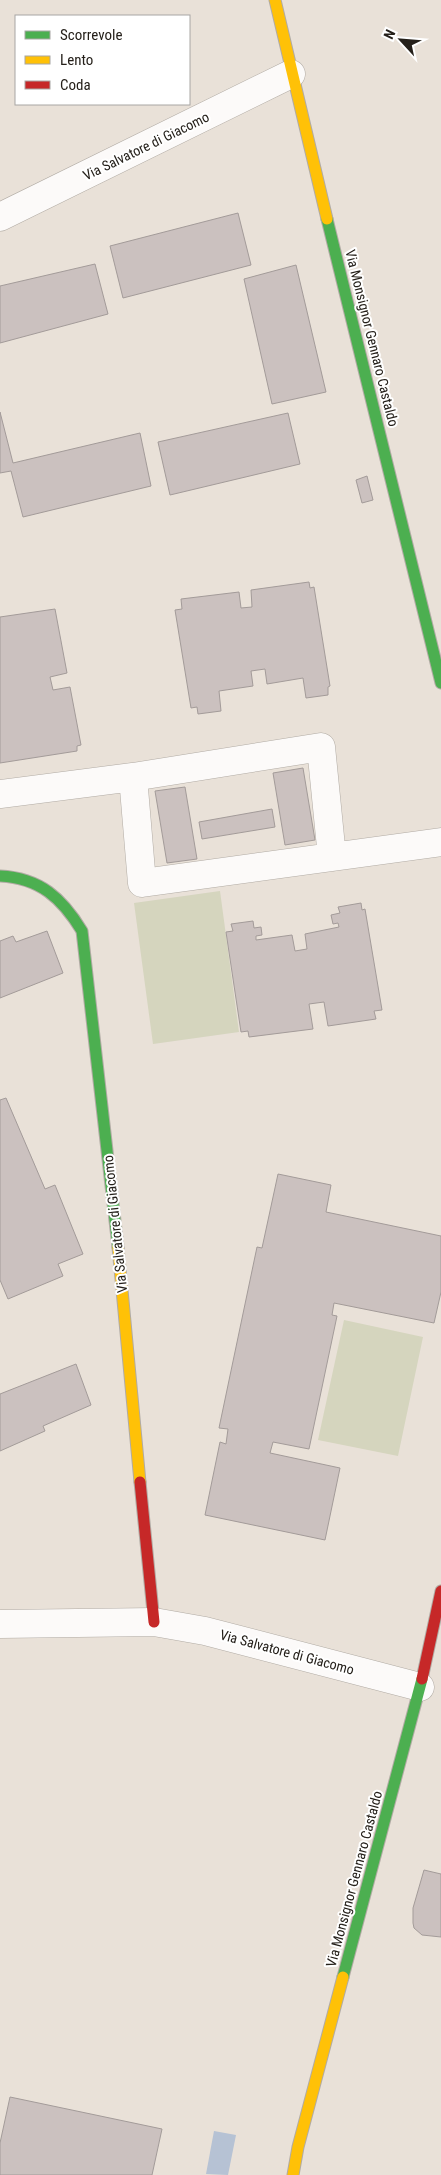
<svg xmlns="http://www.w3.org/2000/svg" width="441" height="2175" font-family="'Roboto Condensed',sans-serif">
<rect width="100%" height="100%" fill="#e9e1d8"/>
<!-- green -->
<path fill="#d5d5be" d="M220 891 239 1032 153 1044 134 903Z
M344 1320 423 1337 398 1456 318 1440Z"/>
<!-- water -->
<path fill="#b6c2d4" d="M214 2131 236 2135 228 2175 206 2174Z"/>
<!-- building -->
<path fill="#cbc1bf" stroke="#a39b99" d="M238 213 251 265 123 298 110 246Z
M95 264 108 314 0 343V286Z
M296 265 326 392 272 404 244 279Z
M0 412 13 463 140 433 151 486 23 517 11 471 0 473Z
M288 413 300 464 170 495 158 442Z
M367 476 373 500 362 503 356 480Z
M309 582 310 588 314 587 330 686 328 687V695L306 698 303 678 267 684 265 669 251 671 253 686 219 691 221 711 198 714 197 707 191 708 175 610 182 609 181 599 239 592 241 608 252 607 251 590Z
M55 609 67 673 50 677 53 690 70 687 81 745 77 746V751L0 763V617Z
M303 768 315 840 285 845 273 773Z
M185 787 197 859 167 863 155 791Z
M272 809 275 827 202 839 199 822Z
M361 903 362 910 365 909 382 1010 374 1011 376 1019 328 1026 324 1002 309 1004 313 1029 249 1037 248 1031 241 1032 226 932 233 931 231 924 253 921 254 928 261 927 262 935 256 936V940L292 935 295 951 307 949 305 934 339 927 338 923 333 924 331 915 340 913 338 907Z
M47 931 63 973 0 998V941L13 936 16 942Z
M6 1098 45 1189 55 1185 83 1254 58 1264 63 1276 8 1299 0 1280V1100Z
M278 1174 331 1185 326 1212 441 1236V1292L434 1323 334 1303 332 1315 337 1316 309 1449 273 1442 270 1453 340 1468 325 1540 205 1515 220 1442 226 1444 228 1429 219 1428 257 1247 262 1248Z
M76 1364 91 1405 43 1426 45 1431 0 1451V1394Z
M424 1870 441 1874V1937L422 1935 414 1928 413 1923V1908Z
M10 2097 162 2129 152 2175H0V2143Z"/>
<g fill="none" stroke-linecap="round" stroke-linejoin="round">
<defs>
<path id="street" d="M0 217 291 74
M133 777 321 747 332 857
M0 794 133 777 142 883 441 842
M0 1624 154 1622 205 1631 420 1687"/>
<path id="fast" d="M327 219 441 683
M0 876C40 878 62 898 82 931L118 1247
M343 1977 422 1679"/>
<path id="slow" d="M275 0 327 219
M118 1247 140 1482
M293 2175 298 2147 343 1977"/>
<path id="jam" d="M140 1482 154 1622
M422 1679 441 1591"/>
</defs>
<!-- street casing -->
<use href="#street" stroke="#b1aba4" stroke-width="29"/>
<!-- fast casing -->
<use href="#fast" stroke="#b1aba4" stroke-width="13"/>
<!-- slow casing -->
<use href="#slow" stroke="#b1aba4" stroke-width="13"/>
<!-- jam casing -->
<use href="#jam" stroke="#b1aba4" stroke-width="13"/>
<!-- street -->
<use href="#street" stroke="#fcfaf9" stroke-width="28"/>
<!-- fast -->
<use href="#fast" stroke="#4caf50" stroke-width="11"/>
<!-- slow -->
<use href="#slow" stroke="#ffc107" stroke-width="11"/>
<!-- jam -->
<use href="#jam" stroke="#c62828" stroke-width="11"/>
</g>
<g text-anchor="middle" stroke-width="4" stroke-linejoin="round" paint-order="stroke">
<!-- street labels -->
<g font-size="14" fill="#25201a" stroke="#fff">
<text transform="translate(146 146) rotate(-26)" y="5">Via Salvatore di Giacomo</text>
<text transform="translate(372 338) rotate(76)" y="5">Via Monsignor Gennaro Castaldo</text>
<text transform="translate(115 1224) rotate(-96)" y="5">Via Salvatore di Giacomo</text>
<text transform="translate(287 1652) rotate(15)" y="5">Via Salvatore di Giacomo</text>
<text transform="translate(354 1879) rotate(-75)" y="5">Via Monsignor Gennaro Castaldo</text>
</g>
</g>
<!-- legend -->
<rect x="15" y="15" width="175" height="90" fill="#ffffff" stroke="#a8a6a3"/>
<rect x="25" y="31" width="25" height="8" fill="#4caf50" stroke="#a8a6a3"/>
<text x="60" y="40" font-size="15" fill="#25201a">Scorrevole</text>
<rect x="25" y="56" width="25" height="8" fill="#ffc107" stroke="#a8a6a3"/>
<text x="60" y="65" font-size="15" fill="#25201a">Lento</text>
<rect x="25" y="81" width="25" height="8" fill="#c62828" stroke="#a8a6a3"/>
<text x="60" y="90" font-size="15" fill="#25201a">Coda</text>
<!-- north arrow -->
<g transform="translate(401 40) rotate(296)" stroke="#ffffff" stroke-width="4" paint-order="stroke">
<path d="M0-4L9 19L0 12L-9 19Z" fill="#25201a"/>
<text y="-8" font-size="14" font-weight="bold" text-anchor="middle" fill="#25201a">N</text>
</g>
</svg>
